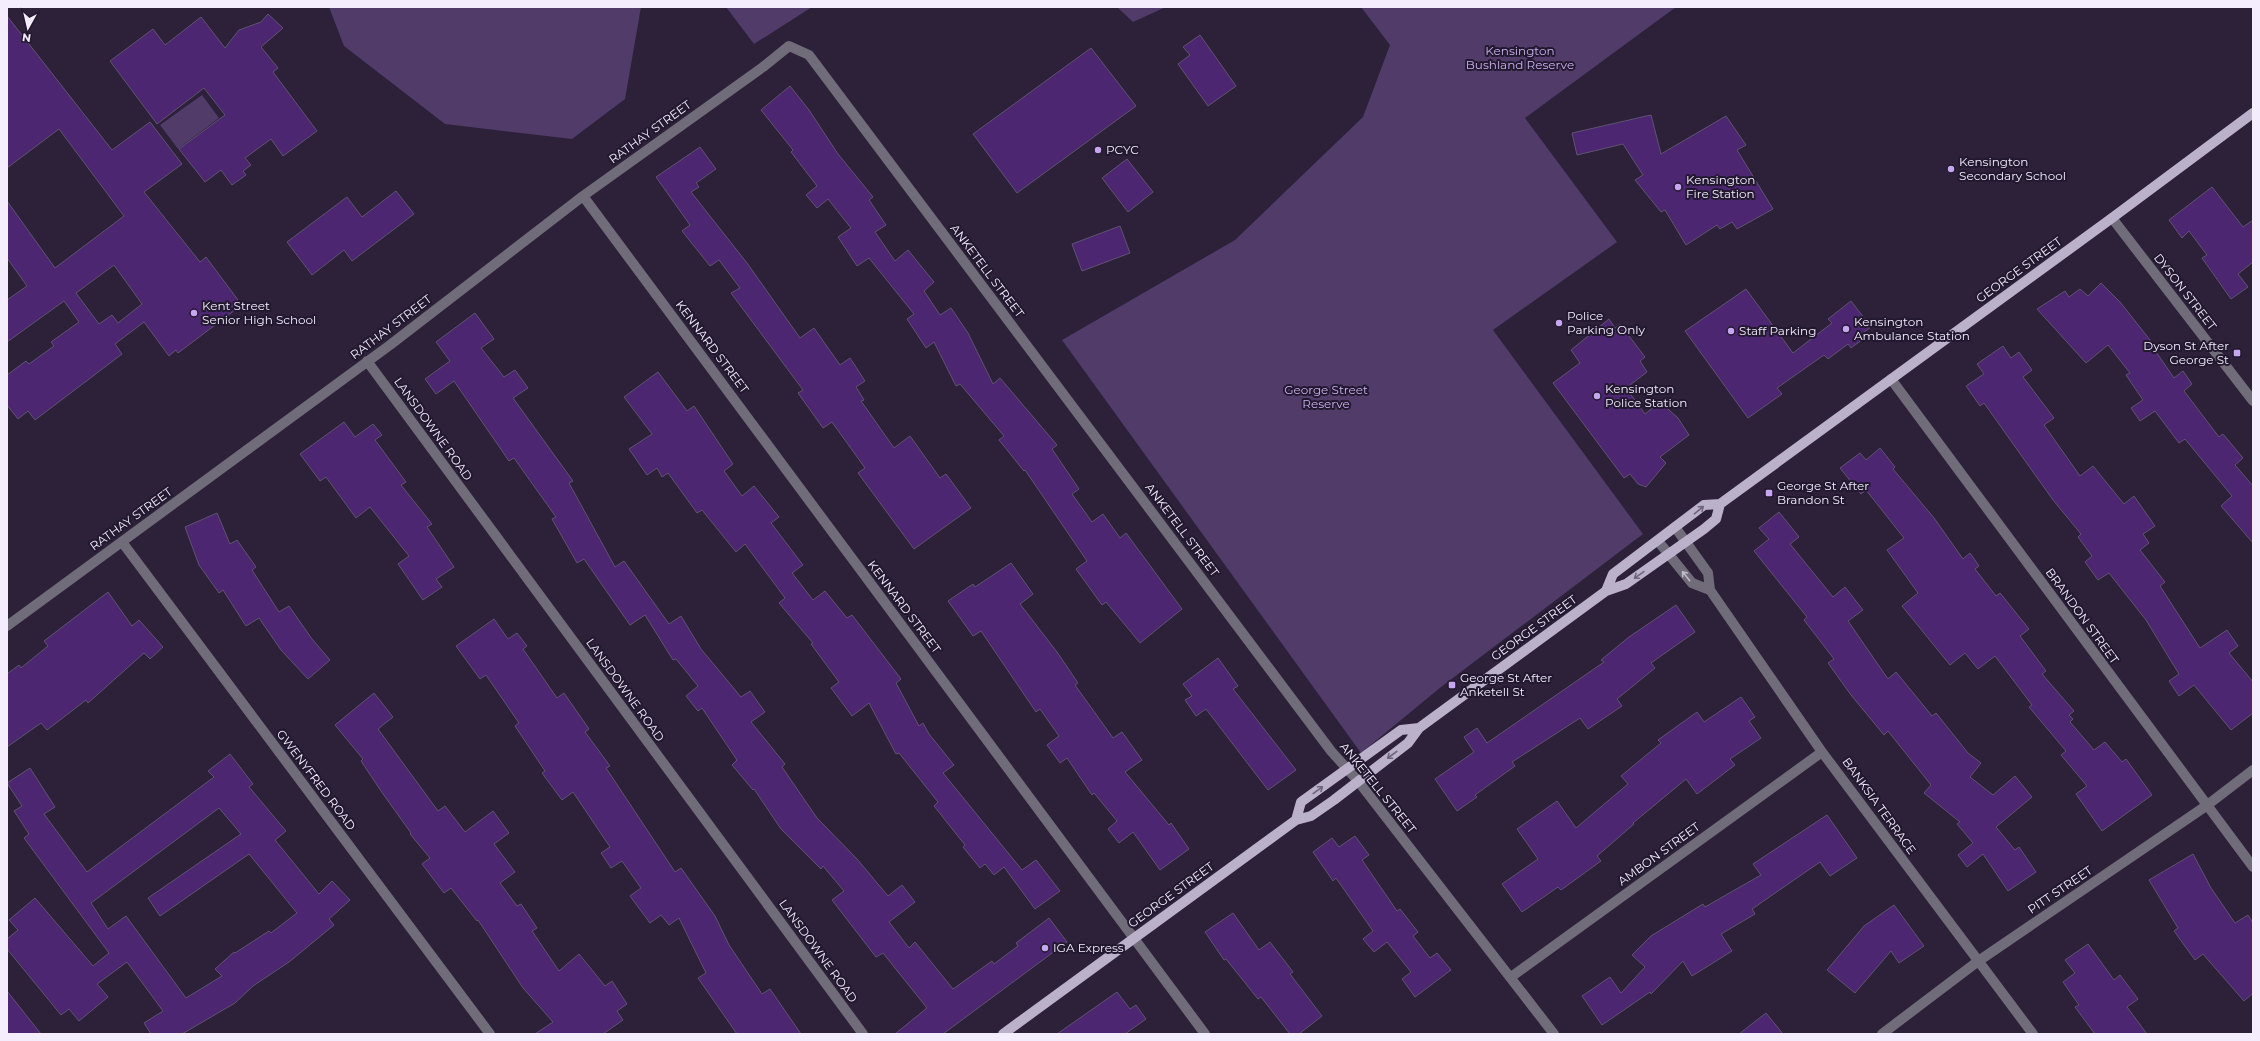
<svg xmlns="http://www.w3.org/2000/svg" width="2260" height="1041" font-family="Montserrat,sans-serif">
<rect width="100%" height="100%" fill="#2c2139"/>
<!-- green -->
<path fill="#503b69" d="M329 7H641L625 99 572 139 445 124 344 46Z
M726 7H812L754 44Z
M1117 7H1166L1133 22Z
M1361 7H1676L1525 118 1617 242 1493 330 1643 534 1441 687 1361 753 1062 340 1235 240 1363 117 1390 45Z
M202 95 219 118 178 149 160 125Z"/>
<!-- building -->
<path fill="#4c2671" stroke="#5f536f" fill-rule="evenodd" d="M268 14 283 28 261 47 278 68 273 72 317 131 283 156 271 139 245 158 251 165 243 171 246 175 232 185 221 170 205 182 179 149 225 115 204 88 157 124 110 61 153 29 165 45 201 17 225 48 239 30 261 22Z
M7 16 112 150 150 122 182 164 144 192 200 262 206 257 238 300 232 305 235 310 178 353 176 350 169 356 144 322 115 344 122 354 35 420 28 411 18 419 7 405V375L26 361 29 364 54 346 51 342 79 322 64 301 7 342V300L27 286 7 258V201L55 268 124 216 59 129 7 168ZM114 265 142 304 118 323 112 315 99 324 76 293Z
M1200 35 1236 86 1208 106 1178 64 1190 55 1183 47Z
M1091 48 1136 106 1017 193 973 134Z
M790 86 809 110 838 154 873 197 869 200 886 225 875 232 895 261 908 250 934 282 924 291 940 315 951 308 968 333 993 384 1000 378 1057 445 1052 449 1079 489 1072 494 1092 522 1103 514 1120 538 1126 533 1182 609 1140 643 1106 602 1102 605 1076 569 1087 561 1025 470 1024 471 999 440 1004 436 960 384 956 386 934 342 926 348 907 319 914 314 869 258 857 266 838 237 851 228 828 199 817 208 806 195 817 186 791 152 793 150 761 110Z
M1651 115 1661 154 1726 116 1746 145 1737 150 1773 209 1737 229 1732 222 1720 229 1717 225 1686 245 1665 210 1661 212 1635 180 1643 175 1623 144 1577 155 1572 133Z
M700 147 716 169 696 183 699 187 691 192 747 263 800 338 814 328 840 365 850 358 865 381 856 387 864 400 861 401 894 448 910 436 940 478 946 474 971 508 914 549 858 473 865 468 832 422 823 428 798 393 803 390 731 293 740 288 719 260 710 266 682 231 690 225 656 177Z
M1127 159 1153 192 1128 212 1102 178Z
M2212 187 2243 227 2253 220V262L2238 274 2248 287 2231 299 2202 258 2207 255 2189 231 2182 238 2169 220Z
M396 191 414 214 352 261 344 250 312 275 287 242 347 197 362 217Z
M1120 226 1130 253 1082 271 1072 244Z
M2101 283 2120 302 2154 345 2152 346 2174 378 2183 371 2192 384 2184 391 2219 437 2223 434 2243 458 2235 465 2253 486V543L2221 506 2232 496 2185 439 2179 443 2155 411 2140 421 2131 408 2143 400 2126 375 2130 373 2108 345 2086 363 2037 309 2065 291 2069 297 2080 289 2088 296Z
M1746 289 1793 353 1832 323 1828 319 1851 301 1871 327 1860 335 1863 339 1851 348 1848 344 1828 359 1824 355 1777 388 1782 394 1748 418 1685 331Z
M475 313 494 339 481 348 504 377 515 370 528 388 513 398 573 481 569 483 615 567 624 561 669 624 681 616 701 649 741 697 750 691 765 712 751 722 785 764 782 767 817 818 857 859 888 896 902 885 915 902 889 922 909 948 915 942 953 989 992 961 994 964 1018 946 1016 943 1049 918 1067 942 943 1034H895L927 1008 883 953 876 957 832 900 844 891 823 866 821 869 781 829 754 789 753 790 732 765 737 760 702 708 698 711 686 696 698 686 676 659 673 660 645 615 630 625 584 559 577 563 552 519 556 517 514 458 509 461 454 381 436 394 425 379 450 361 436 342Z
M1609 319 1615 328 1620 324 1645 357 1640 361 1647 372 1626 388 1645 414 1660 402 1678 418 1689 435 1660 457 1666 463 1646 487 1638 484 1630 474 1624 478 1553 383 1580 363 1571 350Z
M2003 346 2011 358 2019 352 2032 370 2023 377 2054 418 2044 425 2080 476 2093 466 2124 504 2134 496 2155 526 2143 534 2149 543 2140 550 2165 582 2160 586 2200 648 2227 630 2238 646 2229 653 2253 682V713L2231 730 2194 685 2179 696 2169 681 2179 674 2146 620 2109 573 2098 580 2085 562 2092 556 2078 537 2081 534 2053 500 1984 403 1980 406 1966 386 1984 374 1977 364Z
M658 372 687 411 694 406 733 464 724 471 742 496 754 486 779 517 771 523 803 565 792 573 813 600 825 591 847 618 852 615 901 679 896 683 919 726 923 723 929 734 954 765 943 773 1022 870 1036 860 1060 891 1035 909 1004 867 994 875 985 864 980 868 963 847 965 845 934 806 938 802 899 753 896 754 869 703 852 716 831 688 839 682 811 644 813 643 779 603 785 598 745 544 736 552 702 510 697 513 668 473 662 477 657 468 647 475 629 449 652 434 624 397Z
M344 422 355 437 373 424 382 435 375 440 406 482 401 485 432 524 427 527 454 567 436 579 442 587 423 600 398 564 409 556 370 507 356 518 326 477 320 481 300 454Z
M1880 448 1895 467 1893 469 1934 518 1963 559 1970 553 1979 566 1975 569 1996 596 2000 593 2029 629 2020 636 2046 671 2042 674 2074 711 2069 715 2073 719 2070 722 2094 750 2105 742 2122 762 2126 759 2152 795 2102 831 2076 794 2087 786 2061 755 2066 751 2029 707 2032 705 1995 656 1978 669 1965 653 1950 665 1902 606 1918 593 1887 550 1904 538 1866 490 1861 494 1840 468 1860 453 1866 460Z
M1779 512 1799 537 1790 544 1833 597 1845 587 1863 610 1848 621 1888 679 1896 672 1932 716 1936 713 1968 753 1981 763 1970 777 1993 795 2015 776 2032 797 1996 827 2015 850 2019 847 2036 872 2008 891 1983 854 1967 867 1958 855 1973 843 1957 824 1960 822 1924 793 1931 785 1888 731 1884 735 1851 695 1828 663 1834 659 1804 620 1807 617 1754 551 1769 539 1759 528Z
M217 513 230 544 237 540 256 567 252 570 279 612 289 606 312 639 330 660 308 679 281 650 259 618 246 626 223 590 219 593 199 565 185 527Z
M1011 563 1033 594 1020 604 1057 652 1078 683 1075 685 1113 738 1122 732 1142 760 1125 772 1169 825 1171 823 1189 849 1160 870 1133 832 1119 843 1108 829 1117 821 1094 793 1092 795 1067 758 1060 763 1047 745 1059 736 1040 709 1036 712 981 631 973 636 948 601 973 584 975 587Z
M108 592 132 626 139 620 163 647 150 659 144 653 88 703 86 700 47 730 41 723 7 747V674L19 665 21 668 48 646 44 641Z
M1676 605 1695 632 1651 663 1655 668 1617 699 1622 706 1588 729 1580 718 1512 762 1515 766 1475 795 1477 797 1457 811 1435 779 1474 752 1464 737 1477 728 1487 743 1604 662 1601 660 1629 637Z
M494 619 508 639 517 633 527 646 523 649 557 698 564 693 589 729 585 732 610 766 606 768 675 872 681 868 715 916 729 945 762 994 770 989 801 1034H737L698 978 706 973 679 918 669 925 661 915 650 923 630 896 641 888 622 861 611 868 601 853 610 847 573 792 562 800 542 773 545 771 515 726 519 723 486 675 480 679 456 646Z
M1218 658 1238 686 1233 689 1296 770 1268 790 1206 709 1196 716 1185 700 1192 696 1183 684Z
M374 693 393 717 378 729 438 811 445 806 465 832 493 811 509 833 494 844 515 872 500 883 517 906 521 904 537 928 532 931 559 971 579 954 605 986 612 981 627 1004 617 1011 623 1020 603 1034H535L553 1022 523 988 478 920 477 921 451 888 444 893 422 864 430 858 410 834 411 833 381 791 361 761 363 759 335 725Z
M1741 697 1755 717 1749 721 1761 738 1730 759 1735 765 1697 794 1686 779 1633 823 1634 824 1597 856 1601 861 1561 890 1558 887 1522 912 1502 884 1538 859 1517 829 1557 801 1576 828 1628 784 1621 776 1661 743 1658 740 1697 712 1704 722Z
M230 754 253 784 249 787 286 831 275 840 319 894 332 881 350 900 329 919 334 925 289 962 253 986 235 1003 182 1034H151L144 1023 163 1011 127 962 97 984 108 997 79 1021 69 1009 61 1015 7 949V939L18 930 9 920 35 898 93 966 109 953 24 838 29 834 14 811 22 806 7 783 30 768 55 807 44 814 87 872 214 777 208 771ZM219 808 241 834 148 898 160 916 249 854 297 913 271 933 269 931 235 953 234 952 215 969 222 976 186 998 126 916 108 929 91 903Z
M1827 815 1857 858 1830 876 1820 862 1752 909 1755 914 1721 934 1732 951 1692 976 1683 961 1651 994 1650 992 1602 1025 1582 996 1610 977 1621 993 1645 967 1632 955 1651 936 1703 904 1705 907 1761 875 1753 864Z
M1355 836 1369 855 1362 860 1397 911 1400 909 1418 932 1413 936 1430 958 1437 953 1451 970 1415 997 1402 979 1411 972 1387 942 1374 952 1363 939 1373 931 1336 878 1333 881 1313 852 1332 838 1339 847Z
M2193 854 2211 888 2235 923 2248 915 2253 923V993L2244 1001 2203 954 2195 960 2174 931 2178 928 2149 880Z
M1894 905 1924 946 1899 963 1891 951 1855 993 1827 970 1864 926Z
M1233 913 1259 950 1270 942 1293 972 1290 974 1322 1016 1299 1034H1290L1261 997 1258 999 1226 959 1224 960 1205 932Z
M2088 944 2114 980 2120 975 2138 999 2127 1007 2147 1034H2095L2075 1007 2079 1005 2063 982 2075 973 2065 960Z
M7 991 41 1034H7Z
M1117 992 1130 1009 1136 1005 1146 1019 1125 1034H1057Z
M1766 1013 1783 1034H1739Z"/>
<g fill="none" stroke-linecap="round" stroke-linejoin="round">
<!-- minor -->
<path stroke="#716c79" stroke-width="10" d="M583 196 1205 1034
M2112 218 2253 401
M367 361 863 1034
M1891 379 2253 867
M1675 527 1708 573 1710 590 1822 752 2033 1034
M1658 541 1692 583 1710 590
M122 542 490 1034
M7 626 390 345 583 196 763 67 789 46 809 55 1331 751 1358 781 1554 1034
M1511 977 1822 752
M1882 1034 1977 962 2206 806 2253 770"/>
<!-- major -->
<path stroke="#bcb1cb" stroke-width="10" d="M1606 591 1613 574 1704 505 1720 504 2112 218 2253 113
M1296 820 1301 802 1401 730 1419 728
M1003 1034 1296 820 1311 816 1334 800 1408 743 1419 728 1606 591 1626 584 1704 529 1716 519 1720 504"/>
</g>
<!-- one-way arrows -->
<defs><path id="oneway-shaft" d="M-6 0H5M1.5-3L5.5 0L1.5 3" fill="none" stroke-width="1.6" stroke-linecap="round" stroke-linejoin="round"/></defs>
<g stroke="#6f647d">
<use href="#oneway-shaft" transform="translate(1699 510) rotate(-40)"/>
<use href="#oneway-shaft" transform="translate(1639 575) rotate(145)"/>
<use href="#oneway-shaft" transform="translate(1392 755) rotate(143)"/>
<use href="#oneway-shaft" transform="translate(1318 790) rotate(-36)"/>
</g>
<use stroke="#c0b9c9" href="#oneway-shaft" transform="translate(1686 576) rotate(-128)"/>
<!-- markers -->
<g fill="#c6a6f0" stroke="#22182f" stroke-width="1.5">
<circle cx="1098" cy="150" r="4"/>
<circle cx="1951" cy="169" r="4"/>
<circle cx="1678" cy="187" r="4"/>
<circle cx="194" cy="313" r="4"/>
<circle cx="1559" cy="323" r="4"/>
<circle cx="1846" cy="329" r="4"/>
<circle cx="1731" cy="331" r="4"/>
<rect x="2233" y="349" width="8" height="8" rx="2"/>
<circle cx="1597" cy="396" r="4"/>
<rect x="1765" y="489" width="8" height="8" rx="2"/>
<rect x="1448" y="681" width="8" height="8" rx="2"/>
<circle cx="1045" cy="948" r="4"/>
</g>
<g text-anchor="middle" stroke-width="4" stroke-linejoin="round" paint-order="stroke">
<!-- park labels -->
<g font-size="12" fill="#ccb1f1" stroke="#22182f">
<text x="1520" y="55">Kensington<tspan x="1520" dy="14">Bushland Reserve</tspan></text>
<text x="1326" y="394">George Street<tspan x="1326" dy="14">Reserve</tspan></text>
</g>
<!-- street labels -->
<g font-size="12" fill="#f4edfe" stroke="#22182f">
<text transform="translate(650 132) rotate(-36)" y="4">RATHAY STREET</text>
<text transform="translate(2019 270) rotate(-36)" y="4">GEORGE STREET</text>
<text transform="translate(987 271) rotate(53)" y="4">ANKETELL STREET</text>
<text transform="translate(2185 292) rotate(52)" y="4">DYSON STREET</text>
<text transform="translate(391 327) rotate(-37)" y="4">RATHAY STREET</text>
<text transform="translate(712 347) rotate(53)" y="4">KENNARD STREET</text>
<text transform="translate(433 429) rotate(54)" y="4">LANSDOWNE ROAD</text>
<text transform="translate(131 519) rotate(-36)" y="4">RATHAY STREET</text>
<text transform="translate(1182 530) rotate(53)" y="4">ANKETELL STREET</text>
<text transform="translate(904 607) rotate(53)" y="4">KENNARD STREET</text>
<text transform="translate(2082 616) rotate(54)" y="4">BRANDON STREET</text>
<text transform="translate(1534 628) rotate(-36)" y="4">GEORGE STREET</text>
<text transform="translate(625 690) rotate(54)" y="4">LANSDOWNE ROAD</text>
<text transform="translate(316 780) rotate(53)" y="4">GWENYFRED ROAD</text>
<text transform="translate(1378 788) rotate(51)" y="4">ANKETELL STREET</text>
<text transform="translate(1879 806) rotate(54)" y="4">BANKSIA TERRACE</text>
<text transform="translate(1659 854) rotate(-36)" y="4">AMBON STREET</text>
<text transform="translate(2060 890) rotate(-34)" y="4">PITT STREET</text>
<text transform="translate(1171 895) rotate(-36)" y="4">GEORGE STREET</text>
<text transform="translate(818 951) rotate(54)" y="4">LANSDOWNE ROAD</text>
</g>
<!-- poi labels -->
<g font-size="12" fill="#f4edfe" stroke="#22182f" text-anchor="start">
<text x="1106" y="154">PCYC</text>
<text x="1959" y="166">Kensington<tspan x="1959" dy="14">Secondary School</tspan></text>
<text x="1686" y="184">Kensington<tspan x="1686" dy="14">Fire Station</tspan></text>
<text x="202" y="310">Kent Street<tspan x="202" dy="14">Senior High School</tspan></text>
<text x="1567" y="320">Police<tspan x="1567" dy="14">Parking Only</tspan></text>
<text x="1854" y="326">Kensington<tspan x="1854" dy="14">Ambulance Station</tspan></text>
<text x="1739" y="335">Staff Parking</text>
<text x="2229" y="350" text-anchor="end">Dyson St After<tspan x="2229" dy="14">George St</tspan></text>
<text x="1605" y="393">Kensington<tspan x="1605" dy="14">Police Station</tspan></text>
<text x="1777" y="490">George St After<tspan x="1777" dy="14">Brandon St</tspan></text>
<text x="1460" y="682">George St After<tspan x="1460" dy="14">Anketell St</tspan></text>
<text x="1053" y="952">IGA Express</text>
</g>
</g>
<!-- border -->
<rect width="2260" height="1041" fill="none" stroke="#f4edfe" stroke-width="16"/>
<!-- north arrow -->
<g transform="translate(28 28) rotate(188)" stroke="#22182f" stroke-width="3" paint-order="stroke">
<path d="M0-3L7 15L0 10L-7 15Z" fill="#f4edfe"/>
<text y="-6" font-size="11" font-weight="bold" text-anchor="middle" fill="#f4edfe">N</text>
</g>
</svg>
